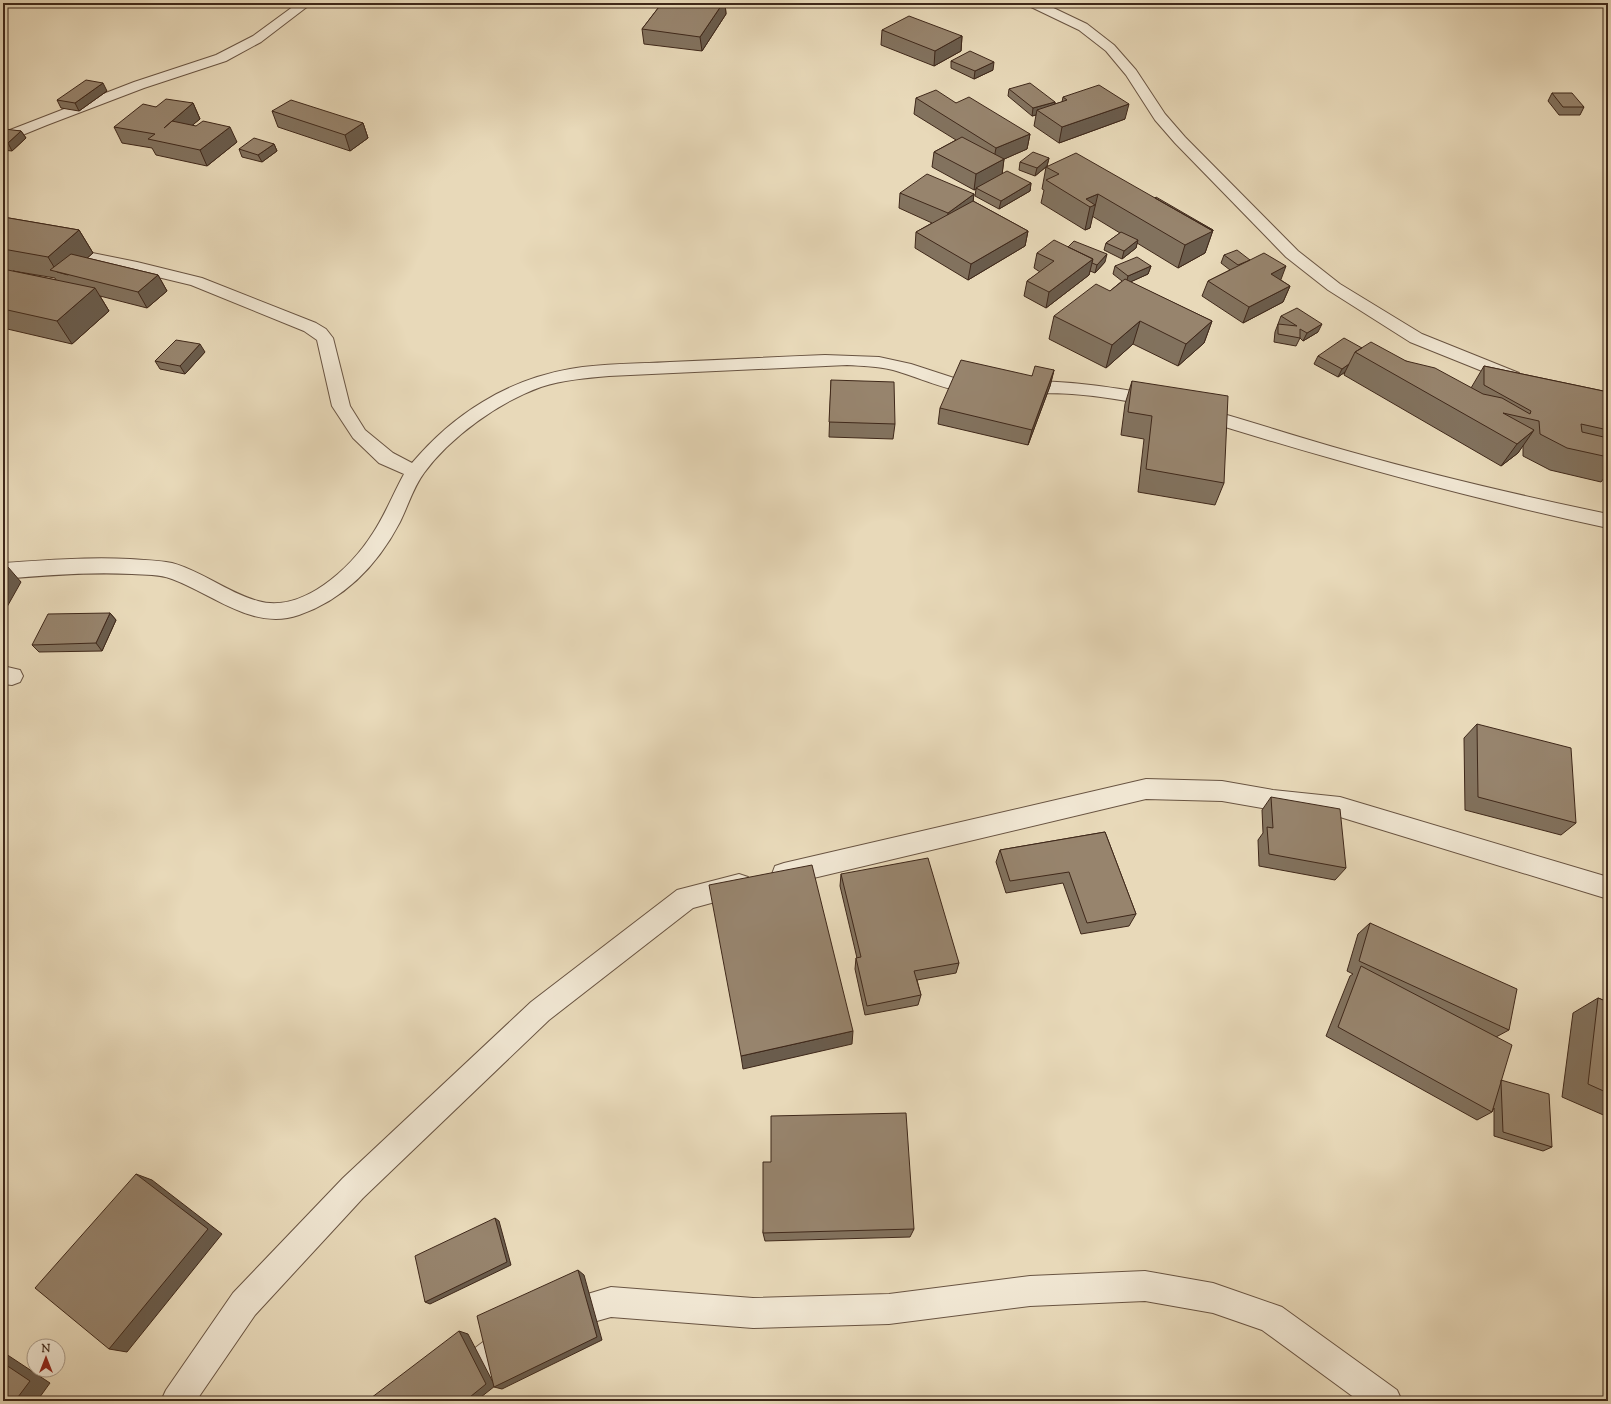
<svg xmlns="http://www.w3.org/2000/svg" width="1611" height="1404" font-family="'Sorts Mill Goudy',serif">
<rect width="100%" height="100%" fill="#e8d9b9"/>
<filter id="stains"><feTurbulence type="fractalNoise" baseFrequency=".005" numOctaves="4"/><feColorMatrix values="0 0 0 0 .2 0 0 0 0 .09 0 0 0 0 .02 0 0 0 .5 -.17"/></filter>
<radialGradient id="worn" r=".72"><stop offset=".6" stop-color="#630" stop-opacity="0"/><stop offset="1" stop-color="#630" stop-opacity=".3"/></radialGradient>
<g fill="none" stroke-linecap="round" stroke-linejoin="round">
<defs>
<path id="street" d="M298 3H312L261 42 226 61 144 88 47 125 20 136 8 144 3 145V135L10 130 134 82 216 55 253 36Z
M1027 3H1043L1087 24 1114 45 1136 70 1165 114 1185 137 1298 251 1340 284 1422 334 1519 373 1522 377 1519 381 1513 383 1507 381 1410 342 1328 290 1286 257 1175 143 1155 120 1126 75 1106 51 1079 30 1029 6Z
M3 235 137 262 202 278 316 323 326 329 333 338 350 406 365 430 393 453 412 463C453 414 507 380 570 369 603 363 637 364 670 362 722 360 773 357 825 355L879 357 911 364 954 378 986 383 989 387 986 391C961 398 919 377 893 370 878 366 862 366 847 365L609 376C586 378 563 380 541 387 499 402 450 437 424 473 413 488 408 506 400 522 378 564 345 599 299 615 253 631 213 594 172 579 160 574 145 575 132 574 89 572 46 575 3 579V563C45 560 88 557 130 559 144 560 158 560 172 563 202 571 228 593 258 601 302 614 351 568 373 533 385 515 393 494 404 474L379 463 353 438 332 406 317 340 304 331 191 285 137 272 3 245Z
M1020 381C1066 380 1111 387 1157 395L1163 397 1166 401 1163 405 1157 407C1129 401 1101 396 1072 394 1054 392 1030 395 1014 391L1011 387 1014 383Z
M1199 407C1250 421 1300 438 1351 452 1436 476 1522 496 1608 514V528C1468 498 1330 460 1193 417L1190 413 1193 409Z
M3 666 20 670 23 676 20 682 12 685 3 684Z
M1146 779 1222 781 1273 790 1340 797 1608 877V899L1340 817 1273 810 1222 801 1146 799 784 885 775 882 772 874 775 866 784 863Z
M739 874 748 877 751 885 748 893 693 908 549 1020 363 1198 255 1315 196 1401H161L166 1390 233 1293 343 1178 531 1002 677 890Z
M1145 1271 1213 1283 1282 1307 1397 1390 1402 1401H1359L1262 1330 1213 1313 1145 1301 1030 1306 889 1324 753 1328 611 1317 565 1330 554 1326 550 1315 554 1304 611 1287 753 1298 889 1294 1030 1276Z
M511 1326 522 1331 527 1342 522 1353 508 1362 462 1401H421L426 1390C452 1368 479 1340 511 1326Z"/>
</defs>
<!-- street casing -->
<use href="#street" stroke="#695442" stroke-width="2"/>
<!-- street -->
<use href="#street" fill="#f0e6d2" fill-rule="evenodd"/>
</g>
<!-- wall -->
<path fill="#82725e" stroke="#3f281a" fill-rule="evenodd" d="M324 3H364L359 7Z
M662 3H725L726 14 702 51 644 44 642 29Z
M882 30 962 36 961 51 934 66 881 45Z
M951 61 993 70 974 79 951 68Z
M1009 89 1055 102V104L1062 102 1063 97 1125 119 1059 143 1034 126 1036 115 1032 116 1008 96Z
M107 91 79 111 61 108 57 100Z
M1552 93 1584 107 1580 115H1559L1548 101Z
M916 98 956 103 1030 134 1027 149 1004 159 1002 174 1031 183 1030 191 999 209 975 196 976 189 974 190 932 167 934 152 956 140 914 114Z
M193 103 200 119 192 125 237 142 207 166 156 155 152 148 122 143 114 127 156 107Z
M272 111 363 123 368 138 350 151 278 127Z
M3 130 21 131 26 138 12 151 3 150Z
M274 144 277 151 262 162 242 157 239 149Z
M1049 158 1047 166 1155 198 1213 230 1205 253 1178 268 1137 243 1136 248 1122 259 1104 250 1106 243 1120 233 1092 216 1090 228 1085 230 1041 203 1044 190 1042 189 1046 167 1035 176 1019 170 1020 162Z
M900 193 974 194 973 201 1028 231 1025 246 968 280 915 248 916 232 932 223 899 208Z
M3 217 79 230 93 253 87 258 158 275 167 291 147 308 100 296 109 311 72 344 3 328ZM13 271 55 278 56 280Z
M1068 247 1105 262 1095 273 1090 271 1089 275 1046 308 1024 296 1027 281 1040 272 1034 268 1037 253Z
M1224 255 1250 260 1290 286 1283 302 1243 323 1202 296 1208 281 1230 270 1221 263Z
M1115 266H1151L1148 274 1130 282 1212 321 1204 343 1178 366 1133 344 1106 368 1049 339 1054 316 1110 291 1122 281 1113 274Z
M1281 316 1318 332 1303 341 1300 338 1296 346 1274 342 1275 332Z
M1362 348 1406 361 1471 388 1484 366 1608 392V473L1601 482 1550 470 1523 456V445L1518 453 1501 466 1344 375 1345 372 1338 377 1314 364 1318 356Z
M205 352 185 374 160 369 155 361Z
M1054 370 1050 386 1028 445 938 424 940 408 1032 376Z
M831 380 895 424 893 439 829 437Z
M1132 381 1224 483 1215 505 1138 492 1144 439 1121 435 1125 404Z
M110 613 116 620 102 651 39 652 32 645Z
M1477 724 1576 823 1561 835 1465 810 1464 738Z
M1271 797 1346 868 1335 880 1259 866 1258 840 1263 833 1262 810Z
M1105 832 1136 914 1129 926 1081 934 1063 883 1006 893 996 862 1000 850Z
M841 874 959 963 956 973 917 980 921 995 918 1005 865 1015 855 969 856 958H857L840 886Z
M1370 923 1509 1030 1496 1037 1501 1080 1552 1147 1543 1151 1494 1136V1108L1492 1112 1477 1120 1326 1036 1350 976 1353 974 1347 971 1358 934Z
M1598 998 1608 1002V1117L1562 1097 1573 1013Z
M771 1162 914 1229 910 1237 765 1241 763 1233Z"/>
<!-- shaded-wall -->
<path fill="#6a5c4c" stroke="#3f281a" d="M358 3H364L359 7Z
M723 3H725L726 14 702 51 700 37Z
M962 36 961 51 934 66 935 51Z
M994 62 993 70 974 79 975 71Z
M103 83 107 91 79 111 75 103Z
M1055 102 1054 110H1037L1036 115 1032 116 1033 108Z
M193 103 200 119 171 143 164 128Z
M1129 104 1125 119 1059 143 1062 127Z
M363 123 368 138 350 151 345 135Z
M230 127 237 142 207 166 200 150Z
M21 131 26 138 12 151 8 143Z
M1030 134 1027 149 993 164 996 148Z
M274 144 277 151 262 162 258 155Z
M1049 158 1047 166 1035 176 1037 168Z
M1004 159 1002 175 974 190 976 174Z
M1031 183 1030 191 999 209 1001 201Z
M974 194 972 210 946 229 948 213Z
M1098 194 1090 228 1085 230 1090 207 1086 199Z
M79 230 93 253 68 275 57 272 48 257Z
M1213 230 1205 253 1178 268 1185 245Z
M1028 231 1025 246 968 280 971 264Z
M1138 240 1136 248 1122 259 1124 251Z
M1107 254 1105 262 1095 273 1097 265Z
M1093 259 1089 275 1046 308 1049 292Z
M1151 266 1148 274 1126 284 1128 276Z
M1286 266 1280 282 1271 274Z
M158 275 167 291 147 308 138 292Z
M1290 286 1283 302 1243 323 1249 307Z
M95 288 109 311 72 344 57 321Z
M1140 321 1133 344 1106 368 1112 345Z
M1212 321 1204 343 1178 366 1186 344Z
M1322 324 1318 332 1303 341 1307 333Z
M200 344 205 352 185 374 180 366Z
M1349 364 1345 372 1338 377 1342 369Z
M1054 370 1050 386 1028 445 1032 430Z
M1534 430 1518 453 1501 466 1517 444Z
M8 567 21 582 3 614V575Z
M110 613 116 620 102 651 96 643Z
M853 1031 852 1044 743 1069 741 1056Z
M136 1174 152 1180 222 1234 127 1352 109 1349Z
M495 1218 499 1221 511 1265 430 1304 425 1302Z
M578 1270 584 1275 602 1340 502 1389 494 1387Z
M459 1331 468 1334 495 1386 476 1401H465Z
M3 1352 50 1383 37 1401H15L3 1363Z"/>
<!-- building -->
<path fill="#97846d" stroke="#3f281a" d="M662 3H723L700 37 642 29Z
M909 16 962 36 935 51 882 30Z
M970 51 994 62 975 71 951 61Z
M86 80 103 83 75 103 57 100Z
M1030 83 1055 102 1033 108 1009 89Z
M1099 85 1129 104 1062 127 1037 110 1067 100 1063 97Z
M936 90 956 103 969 97 1030 134 996 148 916 98Z
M1552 93H1572L1584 107H1563Z
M166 99 193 103 164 128 172 121 196 126 203 121 230 127 200 150 148 139 155 134 114 127 143 104 156 107Z
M291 100 363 123 345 135 272 111Z
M5 129 21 131 8 143 3 142V130Z
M962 137 1004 159 976 174 934 152Z
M254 138 274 144 258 155 239 149Z
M1033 152 1049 158 1037 168 1020 162Z
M1076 153 1213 231 1185 245 1098 194 1086 199 1095 205 1090 207 1046 180 1059 174 1046 167Z
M1007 171 1031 183 1001 201 976 188Z
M927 174 974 194 948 213 900 193Z
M1156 197 1213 230V231L1155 198Z
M973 201 1028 231 971 264 916 232Z
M3 217 79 230 48 257 3 249Z
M1121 232 1138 240 1124 251 1106 243Z
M1054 240 1093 259 1049 292 1027 281 1054 261 1037 253Z
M1074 241 1107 254 1097 265 1092 263 1093 259 1068 247Z
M1237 250 1250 260 1238 265 1224 255Z
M1264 253 1286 266 1271 274 1290 286 1249 307 1208 281Z
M71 254 158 275 138 292 50 270Z
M1137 257 1151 266 1128 276 1115 266Z
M3 269 95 288 57 321 3 309Z
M1125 279 1212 321 1186 344 1140 321 1112 345 1054 316 1096 284 1110 291Z
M1297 308 1322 324 1307 333 1300 329V338L1278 334V324L1297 326 1281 316Z
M1344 338 1362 348 1355 352 1349 364 1342 369 1318 356Z
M176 340 200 344 180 366 155 361Z
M1371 342 1406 361 1435 368 1483 394 1502 398 1530 414 1531 411 1484 385V366L1608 392V430L1581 424 1582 432 1608 438V457L1567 448 1540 434 1539 421 1503 413 1534 430 1517 444 1355 352Z
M961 360 1032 376 1035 366 1054 370 1032 430 940 408Z
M831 380 894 382 895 424 829 422Z
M1132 381 1228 396 1224 483 1146 469 1152 416 1128 412Z
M3 567H8L3 575Z
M110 613 96 643 32 645 48 614Z
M1477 724 1571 748 1576 823 1478 797Z
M1271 797 1340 809 1346 868 1269 854 1267 827 1273 828Z
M1105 832 1136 914 1087 923 1069 872 1010 881 1000 850Z
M928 858 959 963 914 971 921 995 867 1006 856 958 861 957 841 874Z
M812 865 853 1031 741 1056 709 885Z
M1370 923 1517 989 1509 1030 1359 961Z
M1361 966 1512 1045 1492 1112 1338 1027Z
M1598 998 1608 1002V1093L1588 1084Z
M1501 1080 1549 1094 1552 1147 1503 1132 1501 1082Z
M906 1113 914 1229 763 1233V1162H771V1116Z
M136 1174 208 1229 109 1349 35 1288Z
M495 1218 507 1262 425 1302 415 1256Z
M578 1270 597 1337 494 1387 477 1316Z
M459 1331 486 1384 465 1401H367Z
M3 1363 30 1381 15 1401H3Z"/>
<!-- margin -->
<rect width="1611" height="1404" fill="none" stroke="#e8d9b9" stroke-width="16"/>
<rect x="4" y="4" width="1603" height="1396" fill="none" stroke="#3f281a" stroke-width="2"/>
<rect x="8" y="8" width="1595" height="1388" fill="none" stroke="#3f281a"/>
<!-- north arrow -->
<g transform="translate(46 1358)"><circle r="19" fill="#f0e6d2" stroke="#a99a88"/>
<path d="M0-3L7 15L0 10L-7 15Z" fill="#8f2418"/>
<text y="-6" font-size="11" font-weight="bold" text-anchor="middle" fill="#3f281a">N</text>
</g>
<rect width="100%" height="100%" filter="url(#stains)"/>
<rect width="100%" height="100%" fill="url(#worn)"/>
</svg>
